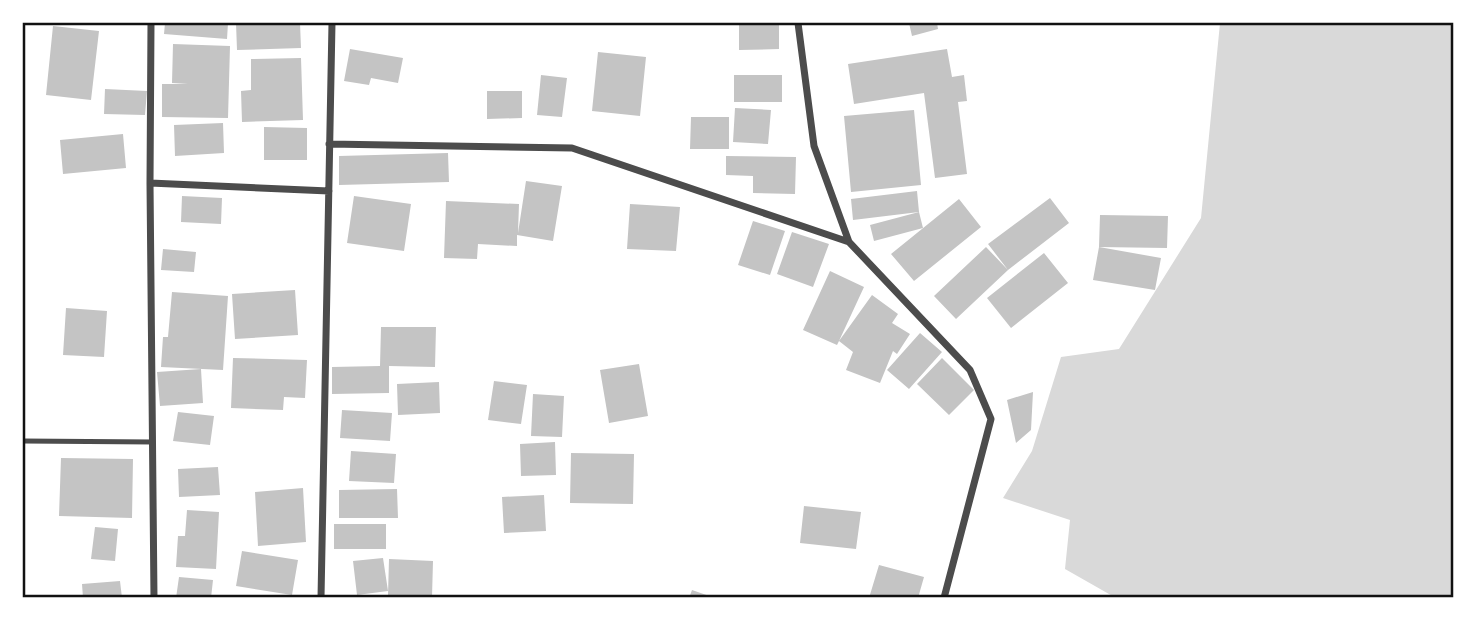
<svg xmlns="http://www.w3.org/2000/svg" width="1476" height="621" font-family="Lora,serif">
<rect width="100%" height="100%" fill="#fff"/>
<!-- water -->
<path fill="#d9d9d9" d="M1220 23H1453V598H1116L1065 569 1070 520 1003 498 1032 451 1061 357 1119 349 1201 218Z"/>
<!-- building -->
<path fill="#c4c4c4" d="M165 23H228L227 39 164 34Z
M236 23H300L301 48 237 50Z
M739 23H779V49L739 50Z
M909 23H937L938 29 912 36Z
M53 26 99 31 91 100 46 95Z
M173 44 230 46 228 118 162 117V84H188L172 83Z
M350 49 403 58 398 83 371 78 369 85 344 81Z
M947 49 952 77 964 75 967 101 958 102 967 174 935 178 924 93 854 104 848 64Z
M598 52 646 57 640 116 592 111Z
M301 58 303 120 242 122 241 91 251 90V59Z
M541 75 567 78 562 117 537 115Z
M734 75H782V102H734Z
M105 89 147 91 145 115 104 114Z
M487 91H522V118L487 119Z
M735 108 771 110 768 144 733 142Z
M914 110 921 185 851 192 844 116Z
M691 117H729V149H690Z
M223 123 224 153 175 156 174 125Z
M264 127 307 128V160H264Z
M123 134 126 168 63 174 60 140Z
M448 153 449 182 339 185V156Z
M726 156 796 157 795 194 753 193V176L726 175Z
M526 181 562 186 553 241 517 235V246L478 244 477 259 444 258 446 201 519 204 518 233Z
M917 191 919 212 853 220 851 199Z
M182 196 222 198 221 224 181 222Z
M354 196 411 204 404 251 347 243Z
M1050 198 1069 223 1008 270 988 244Z
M959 199 981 227 914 281 891 254Z
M630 204 680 207 676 251 627 249Z
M919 212 923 228 874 241 870 225Z
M1100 215 1168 216 1167 248 1099 247Z
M753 221 785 231 770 275 738 265Z
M792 232 829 244 813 287 777 274Z
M986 247 1008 270 956 319 934 296Z
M1099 247 1161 258 1155 290 1093 280Z
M163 249 196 252 194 272 161 270Z
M1044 253 1068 283 1011 328 987 298Z
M830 271 864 287 839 341 872 295 898 314 892 323 910 334 897 354 893 351 880 383 846 370 853 352 839 341 837 345 803 330Z
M295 290 298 335 235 339 232 294Z
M172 292 228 296 223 370 161 367 163 337H168Z
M66 308 107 311 104 357 63 355Z
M381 327H436L435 367 389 366V393L332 394V367L380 366Z
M920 333 942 352 909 389 887 370Z
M233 358 307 360 305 398 284 397 283 410 231 408Z
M942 358 974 390 949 415 917 384Z
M639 364 648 416 609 423 600 370Z
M201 369 203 403 160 406 157 372Z
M494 381 527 385 521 424 488 420Z
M439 382 440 413 398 415 397 384Z
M1033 392 1031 430 1016 443 1007 400Z
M533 394 564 396 562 437 531 436Z
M342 410 392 413 390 441 340 438Z
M178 412 214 416 210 445 173 441Z
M555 442 556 475 521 476 520 444Z
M351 451 396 454 394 483 349 481Z
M571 453 634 454 633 504 570 503Z
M61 458 133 459 132 518 59 516Z
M218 467 220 495 179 497 178 469Z
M303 488 306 542 258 546 255 492Z
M397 489 398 518H339V490Z
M544 495 546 531 504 533 502 497Z
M804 506 861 512 856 549 800 543Z
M187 510 219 512 216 569 176 567 178 536H185Z
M334 524H386V549H334Z
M95 527 118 529 115 561 91 559Z
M242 551 298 560 292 595 236 586Z
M383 558 388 591 357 595 353 561Z
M389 559 433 561 432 597 388 595Z
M879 565 924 577 918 598H869Z
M179 577 213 580 211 598H176Z
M120 581 122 598H83L82 584Z
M692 590 715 598H689Z"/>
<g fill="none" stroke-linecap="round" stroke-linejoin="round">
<!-- service -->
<path stroke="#4c4c4c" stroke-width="5" d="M23 441 153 442"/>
<!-- minor -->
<path stroke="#4c4c4c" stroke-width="7" d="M151 23 150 183 154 598
M798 23 814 146 849 242 970 370 991 419 944 598
M329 144 572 148 849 242
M150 183 329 191
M321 598 332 23"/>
</g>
<!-- border -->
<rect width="1476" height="621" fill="none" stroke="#ffffff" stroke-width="49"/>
<rect x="24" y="24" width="1428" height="572" fill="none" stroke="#111" stroke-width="2.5"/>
</svg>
